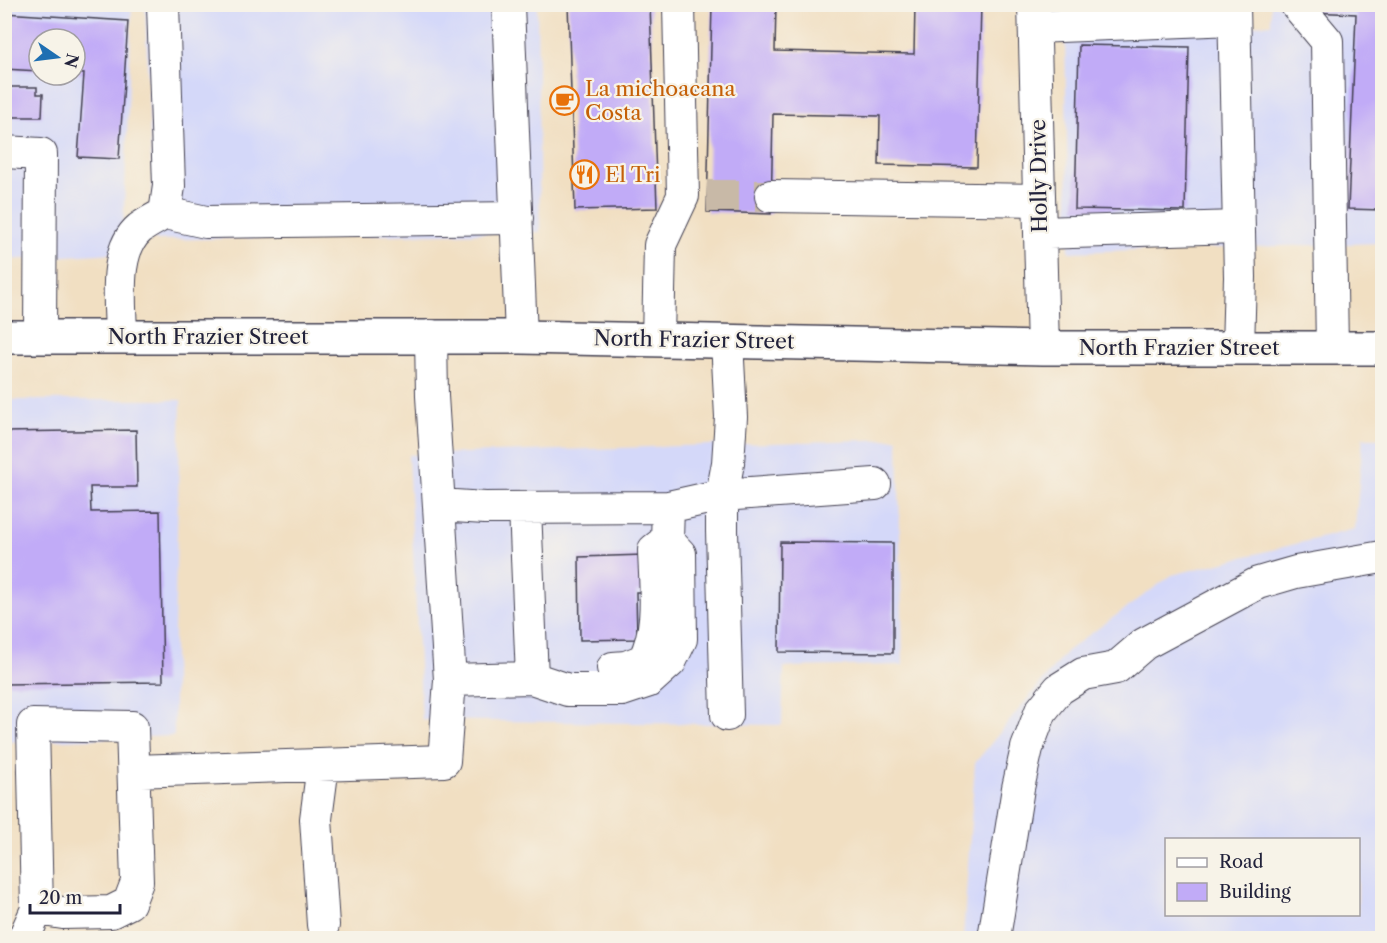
<svg xmlns="http://www.w3.org/2000/svg" width="1387" height="943" font-family="'Libre Caslon Text',serif">
<rect width="100%" height="100%" fill="#f7f3e8"/>
<filter id="ink" filterUnits="userSpaceOnUse"><feTurbulence type="fractalNoise" baseFrequency=".0167" numOctaves="2"/><feDisplacementMap in="SourceGraphic" scale="12" xChannelSelector="R" yChannelSelector="G"/><feConvolveMatrix kernelMatrix="1 2 1 2 8 2 1 2 1" color-interpolation-filters="sRGB"/></filter>
<filter id="wash" filterUnits="userSpaceOnUse"><feTurbulence type="fractalNoise" baseFrequency=".008" numOctaves="4" result="noise"/><feDisplacementMap in="SourceGraphic" scale="24" xChannelSelector="R" yChannelSelector="G"/><feGaussianBlur stdDeviation="1.35" result="paint"/><feColorMatrix in="noise" values="0 0 0 0 0 0 0 0 0 0 0 0 0 0 0 0 0 1.4 0 .05"/><feComposite in="paint" operator="in"/></filter>
<g filter="url(#wash)">
<rect width="100%" height="100%" fill="#f1dfc2"/>
<!-- built -->
<path fill="#d4d8f9" fill-rule="evenodd" d="M5 5H132L123 236 114 253 5 260ZM39 39H75V75H39Z
M145 5H537L540 232 154 240Z
M1271 5H1382V243L1069 252 1065 35 1271 24Z
M4 400H181L174 632V736L5 742Z
M1363 438H1382V938H963L975 763 1067 651 1172 575 1355 529ZM1166 840H1358V914H1166Z
M898 439 903 665 784 667 782 725 422 720 408 455Z"/>
<g id="blocks">
<!-- building -->
<path fill="#c1abf7" d="M568 4H650L657 208 575 210Z
M712 4H776L775 51 914 54 915 4H981L977 167 879 165 880 116 773 114 771 214 707 212Z
M1311 4H1382V210L1348 209 1356 14 1311 12Z
M4 13 128 21 119 159 78 157 84 74 75 73V39H39V71L4 69Z
M1079 45 1189 47 1185 211 1075 209Z
M4 87H37V94H43L42 117H4Z
M136 430 137 487H90L91 512 160 511 163 682 4 684V432Z
M780 542 893 543V653L779 652Z
M644 555V592H636L637 639 580 640 579 557Z"/>
</g>
</g>
<g filter="url(#ink)">
<use href="#blocks" fill-opacity="0" stroke="#413e4f" stroke-width="1.5"/>
<g fill="none" stroke-linecap="round" stroke-linejoin="round">
<!-- minor-tunnel -->
<path stroke="#c8b9a7" stroke-width="32" stroke-dasharray="32 16" stroke-linecap="butt" d="M707 196H771"/>
<defs>
<path id="minor" d="M508 4 521 337
M1034 4 1043 348
M1234 4 1240 277 1238 348
M1296 4 1327 41 1332 348
M1035 27 1234 19
M4 152 41 154 40 337
M771 196 1039 200
M165 213 206 222 517 218
M1040 233 1237 227
M121 337C121 305 112 251 140 228 148 222 157 218 165 213L169 186 163 4
M658 340 660 245 683 196 679 4
M727 341 731 417 728 463 722 495V531L727 715
M439 505 485 508 668 507 722 495 875 484
M613 668 626 667 644 660C661 627 655 587 654 550L667 540
M532 678 568 690H622L649 681 670 662 681 639 680 554 667 540 668 507
M450 680 532 678 525 508
M323 765 316 819 323 925
M134 771 444 761 450 680 432 396 431 336
M24 938 37 909 33 725 132 727 137 882 129 903 111 912 63 913 37 909
M994 938 1018 788 1027 748 1041 711 1059 689 1083 674 1116 668 1144 644 1258 583 1296 572 1382 557"/>
<path id="major" d="M4 337H521L1043 348H1382"/>
</defs>
<!-- minor casing -->
<use href="#minor" stroke="#413e4f" stroke-width="34"/>
<!-- major casing -->
<use href="#major" stroke="#413e4f" stroke-width="36"/>
<!-- minor -->
<use href="#minor" stroke="#fff" stroke-width="32"/>
<!-- major -->
<use href="#major" stroke="#fff" stroke-width="33"/>
</g>
</g>
<!-- icons -->
<defs>
<symbol id="cafe-ring" viewBox="-11 -11 22 22"><circle r="9.5" fill="#f7f3e8" stroke="#e8710a" stroke-width="1.5"/><path d="M-5.5-4.5H6V0H3Q3 3.5 0 3.5H-2.5Q-5.5 3.5-5.5 0ZM3-3.2v2h1.7v-2ZM-6 4.5H4V6H-6Z" fill="#e8710a"/></symbol>
<symbol id="restaurant-ring" viewBox="-11 -11 22 22"><circle r="9.5" fill="#f7f3e8" stroke="#e8710a" stroke-width="1.5"/><path d="M-5-6h1v4h1v-4h1v4h1v-4h1v5L-1.5 .5V6h-2V.5L-5-1ZM5-6V6H3V1.5H1.5Q1.5-4 5-6Z" fill="#e8710a"/></symbol>
</defs>
<g fill-rule="evenodd">
<use href="#cafe-ring" x="548" y="84" width="33" height="33"/>
<use href="#restaurant-ring" x="568" y="158" width="33" height="33"/>
</g>
<g text-anchor="middle" stroke-width="4.5" stroke-linejoin="round" paint-order="stroke">
<!-- food labels -->
<g font-size="21" fill="#c56008" stroke="#f7f3e8" text-anchor="start">
<text x="585" y="96">La michoacana<tspan x="585" dy="24">Costa</tspan></text>
<text x="605" y="182">El Tri</text>
</g>
<!-- street labels -->
<g font-size="21" fill="#22223b" stroke="#f7f3e8">
<text transform="translate(1039 176) rotate(-91)" y="7">Holly Drive</text>
<text x="208" y="344">North Frazier Street</text>
<text transform="translate(694 340) rotate(1)" y="7">North Frazier Street</text>
<text x="1179" y="355">North Frazier Street</text>
</g>
</g>
<!-- margin -->
<rect width="1387" height="943" fill="none" stroke="#f7f3e8" stroke-width="24"/>
<!-- legend -->
<rect x="1165" y="838" width="195" height="78" fill="#f7f3e8" stroke="#a29fa3" stroke-width="1.5"/>
<rect x="1177" y="858" width="30" height="9" fill="#ffffff" stroke="#a29fa3" stroke-width="1.5"/>
<text x="1219" y="868" font-size="18" fill="#22223b">Road</text>
<rect x="1177" y="883" width="30" height="18" fill="#c1abf7" stroke="#a29fa3" stroke-width="1.5"/>
<text x="1219" y="898" font-size="18" fill="#22223b">Building</text>
<!-- north arrow -->
<g transform="translate(57 57) rotate(104)"><circle r="28" fill="#f7f3e8" stroke="#a29fa3" stroke-width="1.5"/>
<path d="M0-4.5L10 22L0 15L-10 22Z" fill="#1f6fb2"/>
<text y="-9" font-size="16" font-weight="bold" text-anchor="middle" fill="#22223b">N</text>
</g>
<!-- scale -->
<path d="M30 904v9h90v-9" fill="none" stroke="#22223b" stroke-width="3"/>
<text x="39" y="904" font-size="18" fill="#22223b" stroke="#f7f3e8" stroke-width="4.5" paint-order="stroke">20 m</text>
</svg>
